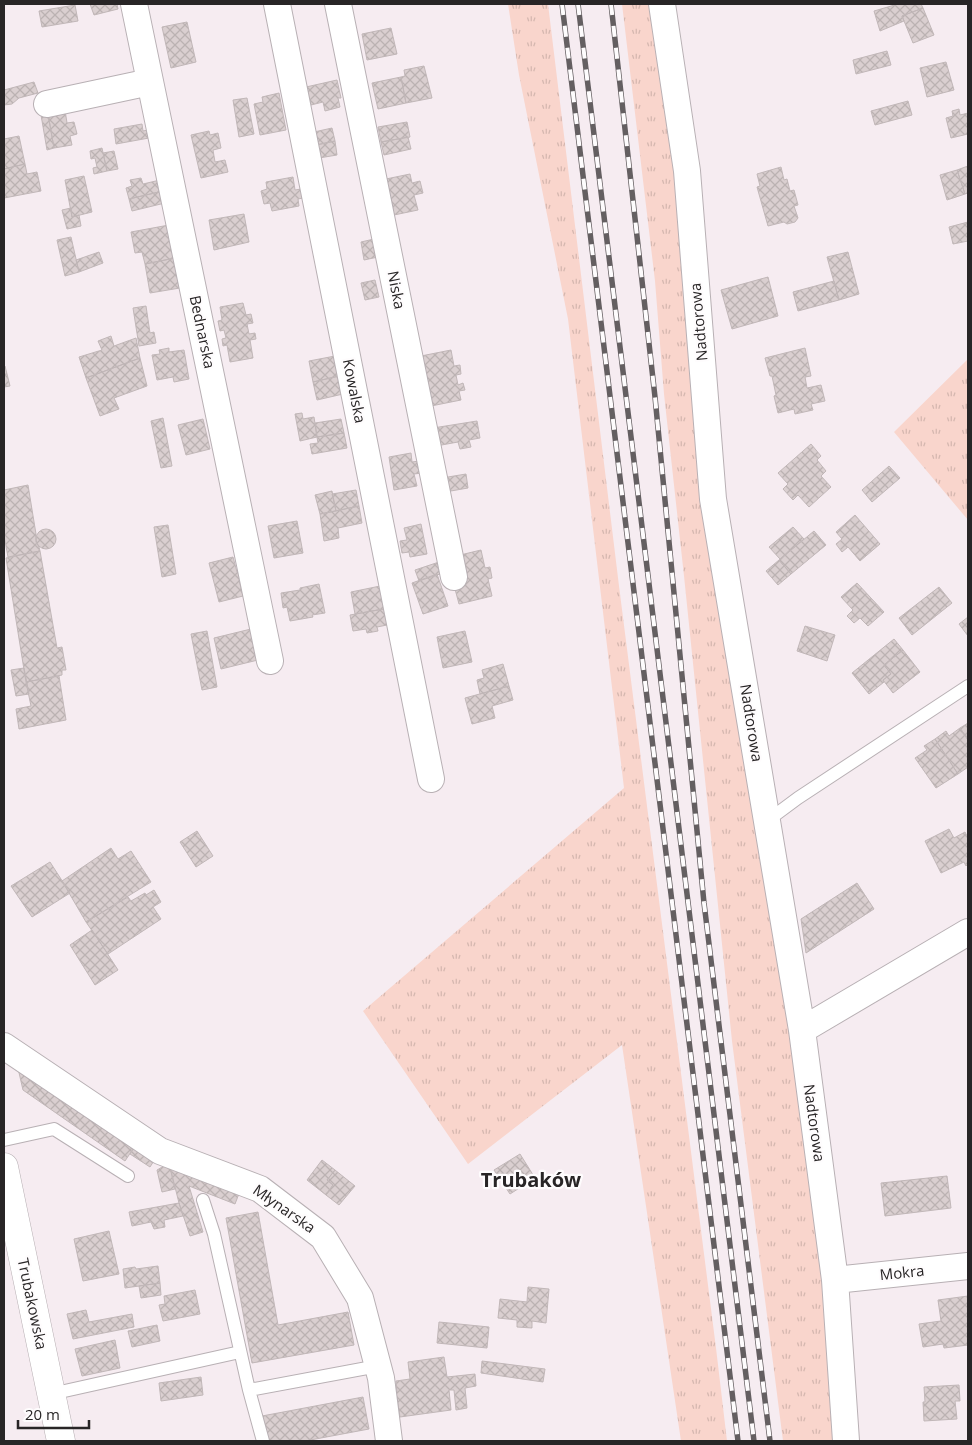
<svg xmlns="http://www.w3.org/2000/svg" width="972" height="1445" font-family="'Open Sans',sans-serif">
<defs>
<pattern id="grass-tufts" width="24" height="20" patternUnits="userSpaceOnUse" patternTransform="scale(1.25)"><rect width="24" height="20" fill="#f9d5cc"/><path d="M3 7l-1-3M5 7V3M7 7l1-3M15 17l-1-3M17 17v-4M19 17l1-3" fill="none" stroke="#d5b7af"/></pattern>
<pattern id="building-cross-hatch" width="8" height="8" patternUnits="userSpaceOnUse" patternTransform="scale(1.25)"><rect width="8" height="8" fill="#dacfd0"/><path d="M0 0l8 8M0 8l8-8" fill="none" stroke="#bbb2b2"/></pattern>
</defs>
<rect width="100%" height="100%" fill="#f6ecf1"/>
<!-- grass -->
<path fill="url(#grass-tufts)" d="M508 4H548L619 586 716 1348 727 1441H681L622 1045 468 1164 363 1011 624 788 568 319 519 75Z
M622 4H660L790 1026 820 1243 836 1441H783L732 1041 684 576 664 394 655 281Z
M968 359V520L894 432Z"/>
<!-- building -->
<path fill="url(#building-cross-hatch)" stroke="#c1b7b8" d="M90 4H117L118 9 94 15Z
M898 4H921L923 8 902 16 904 21 880 31 874 11Z
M75 5 78 21 42 27 39 11Z
M923 8 934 35 913 43 902 16Z
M187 22 196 62 171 68 162 27Z
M391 28 397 54 367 60 362 34Z
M887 51 891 65 856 74 853 60Z
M946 62 954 90 927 97 920 68Z
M424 66 432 98 406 103 401 77 405 76 404 70Z
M401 77 406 103 378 109 372 83Z
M337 80 341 98H338L340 107 325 111 323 102 311 105 306 87Z
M34 82 38 93 19 98 12 104 4 105V90Z
M279 93 286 130 260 135 254 104 263 102 262 97Z
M247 98 254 134 239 137 233 100Z
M908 101 912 115 875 125 871 111Z
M959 109 960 115 968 113V134L951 138 946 118 953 116 952 111Z
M65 110 67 123 74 122 77 134 70 136 72 145 54 148 48 114Z
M48 114 54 148 47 150 41 115Z
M407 122 410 137 381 142 378 127Z
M142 124 143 131 148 130 149 138 116 144 114 129Z
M332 128 335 141 316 145 314 132Z
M209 131 210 135 218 133 221 148 213 150 215 162 225 160 228 172 201 178 191 135Z
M19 136 25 164 4 169V139Z
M408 137 411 149 384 155 381 142Z
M335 141 337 155 319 158 316 145Z
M102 148 107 171 94 174 93 168 97 167 95 158 91 159 90 151Z
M114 151 118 169 107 171 103 153Z
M25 164 27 174 37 172 41 191 4 198V169Z
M968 166V193L965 194 957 170Z
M781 167 784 180 787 179 790 191 794 190 798 205 794 206 798 218 795 222 787 224 784 222 768 226 757 187 760 186 757 174Z
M957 170 965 194 947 200 940 175Z
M410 174 412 183 420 181 423 193 414 195 418 210 394 215 386 179Z
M84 176 92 212 72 217 65 180Z
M293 177 295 190 301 189 303 198 298 199 299 206 272 211 270 203 264 204 261 191 267 189 266 182Z
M141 178 143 184 160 180 163 191 129 199 126 188 132 186 130 180Z
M163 191 165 203 132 211 129 199Z
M71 208 72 217 79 215 81 226 67 229 62 210Z
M244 214 249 242 214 250 209 220Z
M968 222V241L953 244 949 227Z
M169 225 175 258 145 264 142 252 135 253 131 232Z
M71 237 79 272 65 276 57 240Z
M374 239 378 257 364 260 361 242Z
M99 252 103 263 79 272 76 260Z
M848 252 859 294 839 300 827 257Z
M175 258 180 288 150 293 145 264Z
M768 277 778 316 732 329 721 290Z
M375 280 379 297 365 300 361 283Z
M834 281 839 300 798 311 793 292Z
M243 303 246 315 251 314 253 323 247 324 249 334 255 333 256 339 250 340 253 358 230 362 227 345 223 346 222 339 226 338 224 330 220 331 218 321 222 320 220 307Z
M146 306 150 333 154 332 156 343 139 346 133 308Z
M111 336 114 346 136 338 140 358 86 378 79 357 102 350 98 341Z
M169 348V352L184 350 189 379 174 382 173 377 157 380 152 355 160 354 159 350Z
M805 348 811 376 805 377 807 388 821 385 825 401 811 404 813 410 795 414 794 409 778 413 774 396 776 395 772 376H770L765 358Z
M451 350 454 366 460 365 461 374 456 375 458 385 463 383 465 390 459 391 461 400 431 406 421 356Z
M335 356 339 376 313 382 309 361Z
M140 358 147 386 114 398 119 409 100 416 86 378Z
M4 366H5L10 386 4 387Z
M339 376 343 394 317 400 313 382Z
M302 413 303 419 314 417 317 437 300 441 295 414Z
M163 418 172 466 161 468 151 421Z
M203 419 210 449 186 455 178 425Z
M341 419 344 433 317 437 315 423Z
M477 421 480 438 469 440 471 447 460 449 458 442 436 446 433 428Z
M344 433 347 448 312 454 310 444 318 443 317 437Z
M811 444 821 456 817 460 826 471 821 476 831 487 809 507 798 495 793 500 783 489 788 484 778 473Z
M411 453 412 462 419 461 422 473 414 474 417 486 394 490 389 457Z
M889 466 900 478 872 502 862 490Z
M466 474 468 488 445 492 442 478Z
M28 485 36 534V542L39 547 40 551 8 557 4 536V490Z
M356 490 359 506 336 511 332 494Z
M332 491 336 511 320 514 315 495Z
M359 506 362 523 338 528 339 538 324 541 320 514Z
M855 515 880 544 860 561 848 547 842 552 836 544 842 539 836 532Z
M297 521 303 553 274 558 268 526Z
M421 524 427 554 410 557 409 552 402 553 400 541 407 540 404 528Z
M168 525 176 574 162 577 154 527Z
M793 527 804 539 780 559 769 547Z
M36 539a10 10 0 1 1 20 0a10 10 0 1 1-20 0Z
M814 531 826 545 791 574 779 560Z
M481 550 485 568 490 567 492 578 488 579 492 596 459 604 455 589 463 587 456 556Z
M40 551 57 648 62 647 66 670H62V675L26 682 6 558Z
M233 557 237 572 242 571 244 579 239 580 243 596 219 602 209 563Z
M779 560 791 574 778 585 766 571Z
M442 561 446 572 419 581 415 570Z
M437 574 448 606 423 614 412 583Z
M857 583 884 612 868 626 860 618 854 623 847 616 853 610 841 597Z
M319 584 325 613 312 615 313 617 290 621 287 607 283 608 281 593 300 590V588Z
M385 585 389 608 355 614 351 592Z
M939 587 952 603 912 635 899 618Z
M389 608 392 624 377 627 378 631 367 633 366 629 353 631 350 615Z
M968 617V636L959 624Z
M805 626 835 635 827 661 797 651Z
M251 629 258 660 221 669 214 638Z
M207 631 217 687 202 690 191 634Z
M465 631 472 662 443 668 437 637Z
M894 639 903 650 884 665 891 674 883 680 884 682 869 694 852 673Z
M903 650 920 672 893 693 883 680 891 674 884 665Z
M503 664 509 686 480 694 477 680 484 678 482 670Z
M24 668 29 694 16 696 11 670Z
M59 676 66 720 19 729 16 709 31 706 26 682Z
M509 686 513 700 492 706 495 718 472 724 465 698Z
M968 723V740L960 728Z
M960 728 968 740V767L958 774 935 739 946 731 949 736Z
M935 739 958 774 936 788 915 758 927 750 924 746Z
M949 829 954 838 965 832 968 838V864L966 866 964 862 941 873 925 841Z
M197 831 213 856 196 867 180 842Z
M111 848 118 859 131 851 151 882 86 922 62 881Z
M50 862 70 893 32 917 11 886Z
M857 883 874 909 806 953 801 919Z
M154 890 161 902 153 907 161 919 108 954 86 922 128 897 131 901 145 893 146 895Z
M92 930 118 970 95 985 70 945Z
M17 1064 137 1143 125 1161 23 1090Z
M137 1143 157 1156 150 1167 130 1154Z
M520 1154 535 1178 510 1194 494 1170Z
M322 1160 335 1170 327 1180 333 1185 326 1195 307 1180Z
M169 1163 240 1191 235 1204 189 1186 203 1232 190 1236 179 1203Z
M169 1163 175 1189 162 1192 157 1170Z
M335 1170 355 1186 339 1205 326 1195 333 1185 327 1180Z
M947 1176 951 1208 885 1216 881 1183Z
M179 1203 183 1216 164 1220 165 1227 154 1229 151 1222 132 1226 129 1212Z
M258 1212 278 1325 348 1312 354 1345 252 1363 226 1218Z
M109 1231 119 1274 83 1281 74 1239Z
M158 1266 160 1283 125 1288 123 1269 135 1267 136 1269Z
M160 1283 161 1295 141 1298 139 1286Z
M528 1287 549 1289 546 1323 532 1321V1328L517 1327V1320L498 1318 500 1299 527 1302Z
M195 1290 200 1314 163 1321 159 1305 165 1304 164 1296Z
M968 1296V1345L944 1348 943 1344 923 1347 919 1324 941 1321 938 1300Z
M86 1310 89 1322 132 1314 134 1327 73 1339 67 1314Z
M439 1322 489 1327 487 1348 437 1343Z
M157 1325 160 1341 132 1347 128 1331Z
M115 1340 120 1368 82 1376 75 1349Z
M444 1357 447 1377 475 1374 476 1386 465 1388 467 1408 456 1410 454 1390H449L451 1410 400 1417 396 1392H397L396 1381 410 1379 408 1362Z
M482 1361 545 1369 543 1382 481 1373Z
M201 1377 203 1395 161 1401 159 1383Z
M959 1385 960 1401H955L957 1419 924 1421 923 1402H925L924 1387Z
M363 1397 369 1429 305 1441H267L262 1416Z"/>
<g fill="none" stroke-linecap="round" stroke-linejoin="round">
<defs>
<path id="lane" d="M767 821 798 798 968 686
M4 1140 54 1129 128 1176
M203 1200 214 1234 249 1390 378 1366
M249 1390 263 1441
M51 1394 240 1352"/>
<path id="street" d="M134 4 270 661
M277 4 431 779
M338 4 454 577
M662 4 687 171 713 499 802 1030 835 1280 846 1441
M47 104 150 82
M802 1030 968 932
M4 1046 160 1151 260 1189 323 1237 360 1298 381 1378 389 1441
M835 1280 968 1266"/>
<path id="secondary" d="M4 1167 61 1441"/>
</defs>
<!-- lane casing -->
<use href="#lane" stroke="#b8b0b4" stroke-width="14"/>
<!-- street casing -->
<use href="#street" stroke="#b8b0b4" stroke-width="28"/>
<!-- secondary casing -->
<use href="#secondary" stroke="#b8b0b4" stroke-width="29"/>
<!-- lane -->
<use href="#lane" stroke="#fff" stroke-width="12"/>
<!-- street -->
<use href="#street" stroke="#fff" stroke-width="26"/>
<!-- secondary -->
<use href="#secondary" stroke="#fff" stroke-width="28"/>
<defs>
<path id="rail" d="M562 4 738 1441
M578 4 754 1441
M611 4 655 397 704 903 770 1441"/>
</defs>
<!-- rail casing -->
<use href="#rail" stroke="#645f61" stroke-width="5.5"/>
<!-- rail -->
<use href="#rail" stroke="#fefcfd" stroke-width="4" stroke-dasharray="11" stroke-linecap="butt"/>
</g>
<g text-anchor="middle" stroke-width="4.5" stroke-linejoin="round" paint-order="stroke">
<!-- street labels -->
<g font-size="15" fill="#282526" stroke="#fefcfd">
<text transform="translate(396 290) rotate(79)" y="5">Niska</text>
<text transform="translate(699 322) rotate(-95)" y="5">Nadtorowa</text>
<text transform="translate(202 332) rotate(78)" y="5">Bednarska</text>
<text transform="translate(354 391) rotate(79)" y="5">Kowalska</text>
<text transform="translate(751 723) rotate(81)" y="5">Nadtorowa</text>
<text transform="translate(814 1123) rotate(82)" y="5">Nadtorowa</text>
<text transform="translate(284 1209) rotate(35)" y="5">Młynarska</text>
<text transform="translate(902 1273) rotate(-6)" y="5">Mokra</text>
<text transform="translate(32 1304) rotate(78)" y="5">Trubakowska</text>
</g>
<!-- district labels -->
<g font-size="20" font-weight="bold" fill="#282526" stroke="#fefcfd">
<text x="531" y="1187">Trubaków</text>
</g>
</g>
<!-- border -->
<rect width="972" height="1445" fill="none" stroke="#282526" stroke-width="10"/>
<!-- scale -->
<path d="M18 1420v8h71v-8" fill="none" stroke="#282526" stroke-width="2.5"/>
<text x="25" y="1420" font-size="15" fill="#282526" stroke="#fefcfd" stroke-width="4" paint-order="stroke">20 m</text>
</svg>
